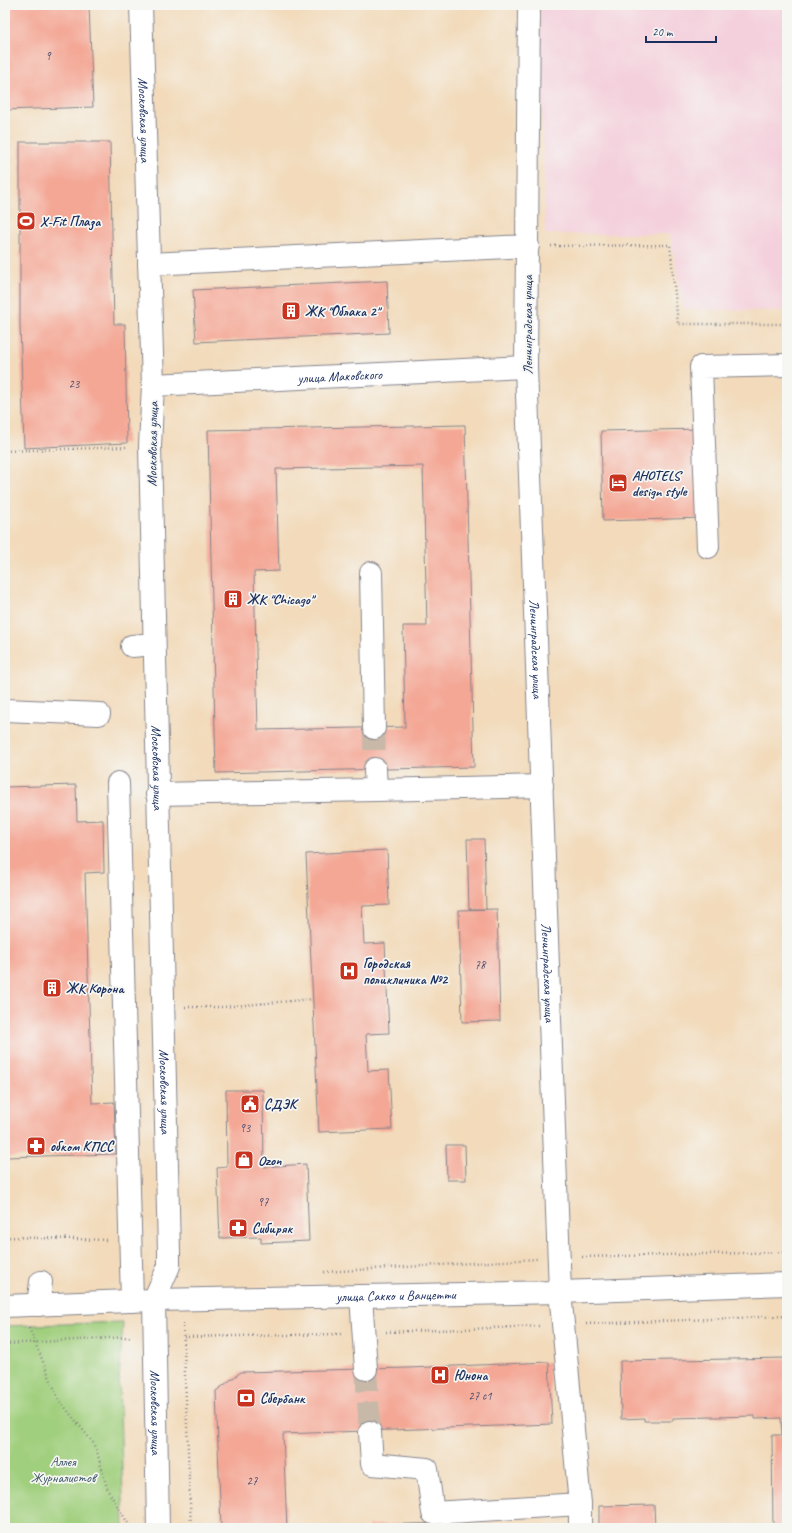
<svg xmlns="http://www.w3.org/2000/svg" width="792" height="1533" font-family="Caveat,sans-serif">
<rect width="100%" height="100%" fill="#f6f6f2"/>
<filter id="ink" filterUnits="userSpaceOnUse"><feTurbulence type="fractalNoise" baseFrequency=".025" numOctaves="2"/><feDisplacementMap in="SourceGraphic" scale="8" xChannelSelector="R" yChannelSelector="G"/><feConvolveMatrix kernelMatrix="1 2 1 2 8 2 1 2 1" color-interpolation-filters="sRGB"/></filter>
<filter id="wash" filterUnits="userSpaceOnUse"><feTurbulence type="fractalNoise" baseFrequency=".012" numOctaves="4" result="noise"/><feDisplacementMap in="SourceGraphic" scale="16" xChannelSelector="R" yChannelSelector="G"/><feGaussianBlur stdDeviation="0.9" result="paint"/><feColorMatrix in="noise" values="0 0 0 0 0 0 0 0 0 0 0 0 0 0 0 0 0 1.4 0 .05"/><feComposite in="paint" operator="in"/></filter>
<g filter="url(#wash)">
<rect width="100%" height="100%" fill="#f2daba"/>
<!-- built -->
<path fill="#f4cfdc" d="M540 5H787V311L684 309 670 234H545Z"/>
<!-- green -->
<path fill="#a0cf7d" stroke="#5e7f6e" d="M123 1322 119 1381 124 1528H5V1326Z"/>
<g id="blocks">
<!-- building -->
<path fill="#f4a795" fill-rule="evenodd" d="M5 5H89L93 107 5 110Z
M20 142H110L114 324H125L127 443 24 448 20 325Z
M387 281 389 333 196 342 193 290Z
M465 425 474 767 216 773 208 430ZM423 466 427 626H403L405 727 258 730 254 572 279 571 276 469Z
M702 429 704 518 603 521 601 431Z
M76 785 77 821 103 820 104 872 85 873 92 1103 114 1102 116 1154 5 1157V787Z
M467 839H484L486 909H469Z
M387 850 389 905 362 906 364 944 385 943 389 1033 366 1034 368 1071 389 1070 392 1129 319 1132 306 854Z
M497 909 500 1021 462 1022 459 910Z
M226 1090H263L264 1167 306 1164 309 1241 261 1243V1237L220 1238 217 1168 227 1167Z
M446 1145H465L466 1180H447Z
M787 1358V1528H773L772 1435H782L781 1418 755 1419V1416L673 1418V1421H644V1418L621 1419 620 1361Z
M549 1362 552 1424 283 1434 287 1528H221L216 1391 241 1372 408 1368Z
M654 1505 655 1528H599V1506Z
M451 1523V1528H369L368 1525Z"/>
</g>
</g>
<g filter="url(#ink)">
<use href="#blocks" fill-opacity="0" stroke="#86848c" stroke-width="1"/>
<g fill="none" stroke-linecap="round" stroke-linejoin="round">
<!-- minor-tunnel -->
<path stroke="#c7b8a8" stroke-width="22" stroke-dasharray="22 11" stroke-linecap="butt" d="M374 728 375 769
M366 1369 370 1432"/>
<defs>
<g id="minor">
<path id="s1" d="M141 5 153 385 150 446 169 1252V1266L154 1300 158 1528"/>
<path id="s2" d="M529 5 526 367 560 1292 580 1504V1528"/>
<path d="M149 264 528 246"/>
<path id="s3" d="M153 385 526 367"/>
<path d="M708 547 701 367 787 365"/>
<path d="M371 573 374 728"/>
<path d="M132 646 154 644"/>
<path d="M5 710 99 714"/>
<path d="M118 783 132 1301"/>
<path d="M376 790 542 786"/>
<path d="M157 794 376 790 375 769"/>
<path d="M361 1296 366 1369"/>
<path d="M38 1305 41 1282"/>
<path id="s4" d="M5 1306 154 1300 560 1292 787 1284"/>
<path d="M370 1432 372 1464 427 1469 433 1513 580 1504"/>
</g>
</defs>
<!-- minor casing -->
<use href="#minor" stroke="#86848c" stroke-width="24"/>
<!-- path -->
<path stroke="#86848c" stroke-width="2.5" stroke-dasharray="1 3" stroke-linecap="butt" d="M551 246 670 245 678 324H787
M5 451 126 447
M185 1007H222L313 999
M5 1237 108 1240
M582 1257 787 1252
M324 1272 537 1259
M183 1323 191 1528
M586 1324 787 1316
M29 1328 59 1400 95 1445 108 1491 131 1528
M386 1332 541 1326
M184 1337 341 1334
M5 1344 128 1337 132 1338"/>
<!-- minor -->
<use href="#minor" stroke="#fff" stroke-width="22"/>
</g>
</g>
<!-- icons -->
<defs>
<symbol id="stadium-square" viewBox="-11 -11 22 22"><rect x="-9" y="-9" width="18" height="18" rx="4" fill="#c8321e" stroke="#f6f6f2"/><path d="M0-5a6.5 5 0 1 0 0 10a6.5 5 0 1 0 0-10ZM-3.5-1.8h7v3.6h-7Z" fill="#fff"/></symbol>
<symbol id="building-square" viewBox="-11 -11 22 22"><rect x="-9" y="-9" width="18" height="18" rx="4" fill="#c8321e" stroke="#f6f6f2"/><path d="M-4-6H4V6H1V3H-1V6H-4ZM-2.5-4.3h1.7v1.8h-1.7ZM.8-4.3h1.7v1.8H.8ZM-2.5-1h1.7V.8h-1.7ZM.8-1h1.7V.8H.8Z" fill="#fff"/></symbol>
<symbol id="hotel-square" viewBox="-11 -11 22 22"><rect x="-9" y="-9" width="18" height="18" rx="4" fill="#c8321e" stroke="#f6f6f2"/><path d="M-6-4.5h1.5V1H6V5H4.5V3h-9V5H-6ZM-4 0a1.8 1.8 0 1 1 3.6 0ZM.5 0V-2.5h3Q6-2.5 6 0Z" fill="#fff"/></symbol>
<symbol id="hospital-square" viewBox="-11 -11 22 22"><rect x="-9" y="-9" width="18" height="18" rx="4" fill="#c8321e" stroke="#f6f6f2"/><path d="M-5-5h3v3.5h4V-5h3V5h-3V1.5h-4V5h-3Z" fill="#fff"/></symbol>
<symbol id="civic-square" viewBox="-11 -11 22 22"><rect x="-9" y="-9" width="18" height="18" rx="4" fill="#c8321e" stroke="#f6f6f2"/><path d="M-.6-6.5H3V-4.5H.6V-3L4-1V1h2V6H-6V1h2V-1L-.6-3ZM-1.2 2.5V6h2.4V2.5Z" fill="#fff"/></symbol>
<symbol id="pharmacy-square" viewBox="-11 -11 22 22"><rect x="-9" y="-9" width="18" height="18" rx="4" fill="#c8321e" stroke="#f6f6f2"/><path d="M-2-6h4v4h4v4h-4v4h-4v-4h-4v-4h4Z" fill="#fff"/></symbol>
<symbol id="shop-square" viewBox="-11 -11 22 22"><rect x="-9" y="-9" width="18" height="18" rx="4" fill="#c8321e" stroke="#f6f6f2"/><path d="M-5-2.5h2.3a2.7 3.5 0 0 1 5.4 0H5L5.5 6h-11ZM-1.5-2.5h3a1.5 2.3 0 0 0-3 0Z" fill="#fff"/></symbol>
<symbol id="bank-square" viewBox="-11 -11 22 22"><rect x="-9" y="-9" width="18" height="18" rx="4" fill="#c8321e" stroke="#f6f6f2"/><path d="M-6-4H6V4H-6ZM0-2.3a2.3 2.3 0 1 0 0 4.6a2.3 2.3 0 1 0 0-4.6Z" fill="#fff"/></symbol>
</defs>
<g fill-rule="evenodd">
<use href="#stadium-square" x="15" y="210" width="22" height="22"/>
<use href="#building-square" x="280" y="300" width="22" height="22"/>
<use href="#hotel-square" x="607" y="472" width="22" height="22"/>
<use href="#building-square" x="222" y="588" width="22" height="22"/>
<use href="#hospital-square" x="338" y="960" width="22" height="22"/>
<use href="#building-square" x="41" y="977" width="22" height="22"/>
<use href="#civic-square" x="239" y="1093" width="22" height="22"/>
<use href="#pharmacy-square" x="25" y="1135" width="22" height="22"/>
<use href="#shop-square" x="233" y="1149" width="22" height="22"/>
<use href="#pharmacy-square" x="227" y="1217" width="22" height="22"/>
<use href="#hospital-square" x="429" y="1364" width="22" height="22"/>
<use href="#bank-square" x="235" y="1387" width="22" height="22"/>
</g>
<g text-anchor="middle" stroke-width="3.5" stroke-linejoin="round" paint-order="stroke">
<!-- number labels -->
<g font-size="12" fill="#514d6c">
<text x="48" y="60">9</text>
<text x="74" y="388">23</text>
<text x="480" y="969">78</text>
<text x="245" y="1132">93</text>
<text x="263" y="1206">97</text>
<text x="480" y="1400">27 с1</text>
<text x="252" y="1485">27</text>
</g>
<!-- street labels -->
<g font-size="14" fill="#1b2f5e" stroke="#f6f6f2">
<text dy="5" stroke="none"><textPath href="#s1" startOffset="115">Московская улица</textPath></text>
<text transform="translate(527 325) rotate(-90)" y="5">Ленинградская улица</text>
<text dy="5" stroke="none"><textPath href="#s3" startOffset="187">улица Маковского</textPath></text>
<text transform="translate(152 444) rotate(-89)" y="5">Московская улица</text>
<text dy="5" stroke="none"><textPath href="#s2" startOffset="644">Ленинградская улица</textPath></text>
<text dy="5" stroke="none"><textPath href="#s1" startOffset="763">Московская улица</textPath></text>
<text dy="5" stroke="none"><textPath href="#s2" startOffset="968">Ленинградская улица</textPath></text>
<text dy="5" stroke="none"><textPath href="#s1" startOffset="1087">Московская улица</textPath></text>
<text dy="5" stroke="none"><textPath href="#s4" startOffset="391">улица Сакко и Ванцетти</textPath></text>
<text dy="5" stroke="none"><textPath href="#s1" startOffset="1411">Московская улица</textPath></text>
</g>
<!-- poi labels -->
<g font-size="14" font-weight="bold" fill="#1b2f5e" stroke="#f6f6f2" text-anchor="start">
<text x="40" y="226">X-Fit Плаза</text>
<text x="305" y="316">ЖК "Облака 2"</text>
<text x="632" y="480">AHOTELS<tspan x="632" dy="16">design style</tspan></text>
<text x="247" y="604">ЖК "Chicago"</text>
<text x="363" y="968">Городская<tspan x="363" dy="16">поликлиника №2</tspan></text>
<text x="66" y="993">ЖК Корона</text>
<text x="264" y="1109">СДЭК</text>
<text x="50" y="1151">обком КПСС</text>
<text x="258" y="1165">Ozon</text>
<text x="252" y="1233">Сибиряк</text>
<text x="454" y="1380">Юнона</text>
<text x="260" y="1403">Сбербанк</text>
</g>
<!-- park labels -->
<g font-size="14" fill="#3c5766" stroke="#f6f6f2">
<text x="63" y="1466">Аллея<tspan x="63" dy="16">Журналистов</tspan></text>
</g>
</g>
<!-- margin -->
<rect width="792" height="1533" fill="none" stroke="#f6f6f2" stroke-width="20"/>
<!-- scale -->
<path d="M646 36v6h70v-6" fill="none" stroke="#1b2f5e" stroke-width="2"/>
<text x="652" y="36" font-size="12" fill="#1b2f5e" stroke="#f6f6f2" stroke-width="3" paint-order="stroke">20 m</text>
</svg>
